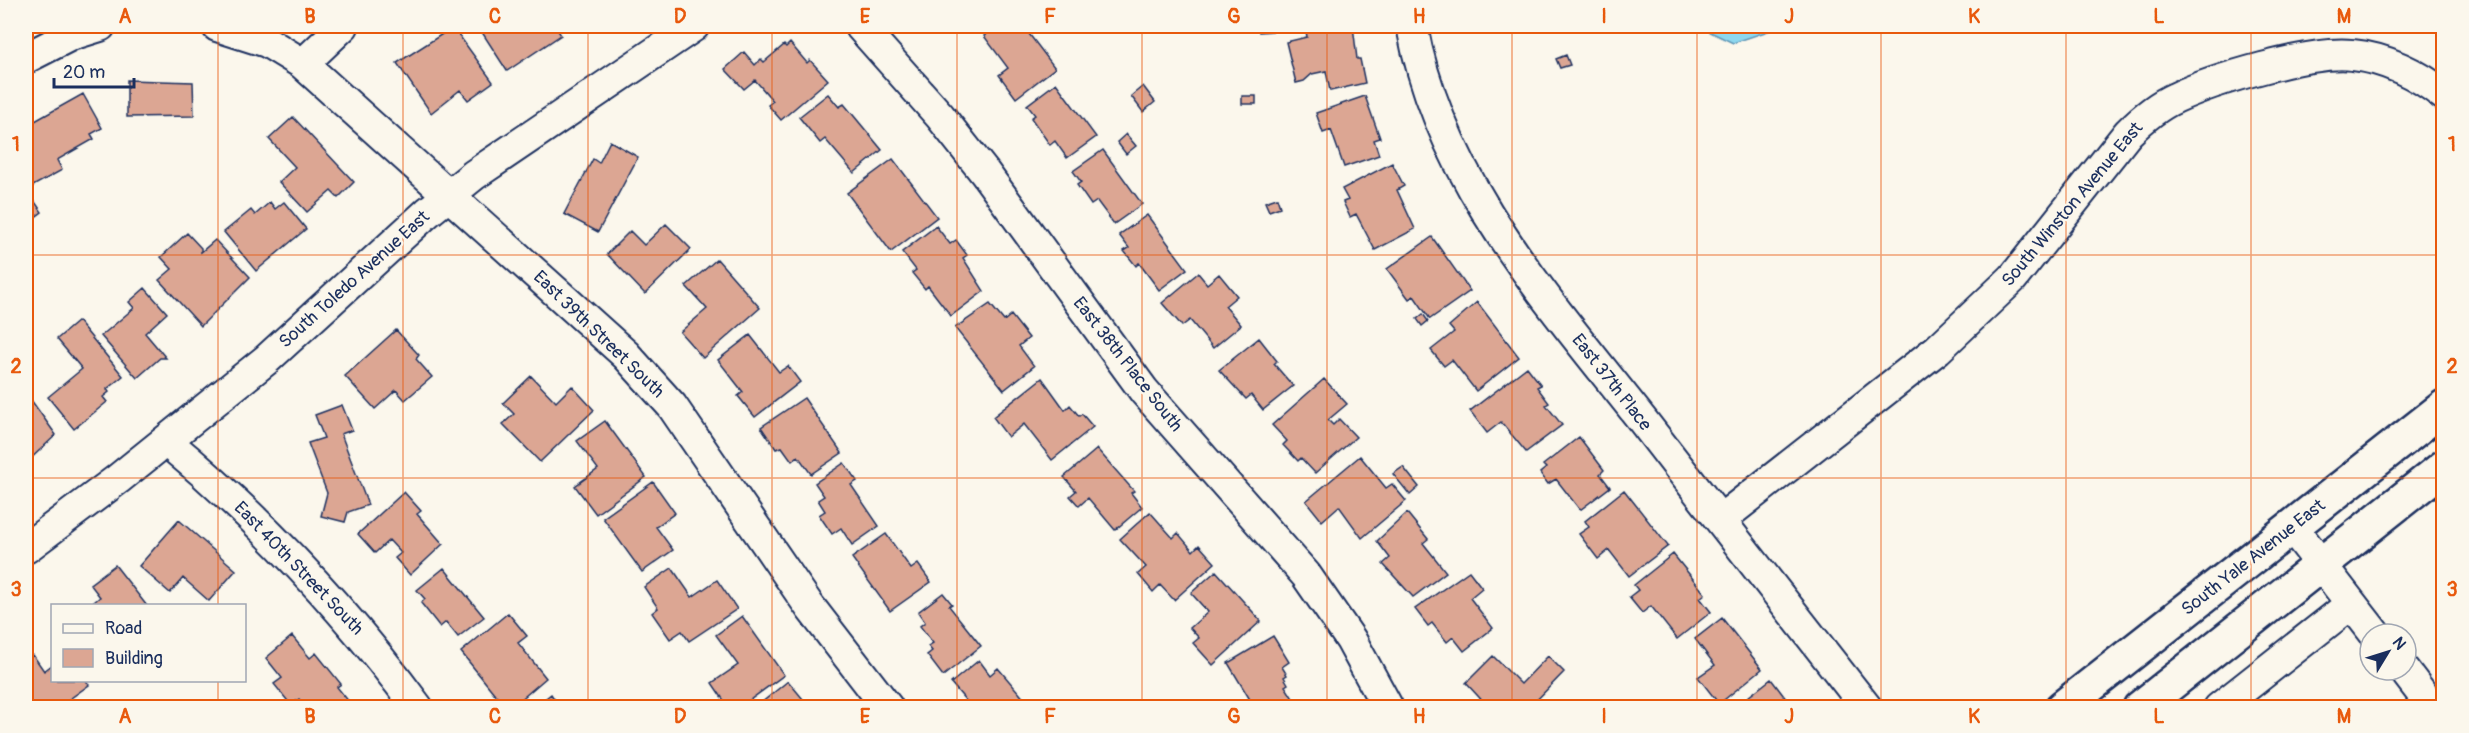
<svg xmlns="http://www.w3.org/2000/svg" width="2469" height="733" font-family="Pangolin,sans-serif">
<rect width="100%" height="100%" fill="#fbf7ec"/>
<filter id="ink" filterUnits="userSpaceOnUse"><feTurbulence type="fractalNoise" baseFrequency=".0167" numOctaves="2"/><feDisplacementMap in="SourceGraphic" scale="12" xChannelSelector="R" yChannelSelector="G"/><feConvolveMatrix kernelMatrix="1 2 1 2 8 2 1 2 1" color-interpolation-filters="sRGB"/></filter>
<g filter="url(#ink)">
<!-- water -->
<path fill="#8dd7ee" stroke="#5f94b4" stroke-width="1.5" d="M1698 26H1783L1733 43Z"/>
<!-- building -->
<path fill="#dca693" stroke="#1b2f5e" stroke-width="1.5" d="M478 26H555L561 35 507 71Z
M998 26H1023L1055 68 1016 98 999 75 1008 68 984 36Z
M1259 26H1272L1273 31 1259 32Z
M1333 26H1353L1357 59H1360L1365 83 1330 91 1326 71 1312 74 1304 81 1296 83 1286 42 1307 37 1306 31Z
M450 29 453 33 456 31 493 82 468 100 460 90 431 113 397 63Z
M790 43 807 63 810 60 828 80 781 120 768 105 773 101 755 80 744 89 725 69 744 52 755 65 761 59 764 62 784 45 786 47Z
M1566 55 1570 65 1560 68 1556 59Z
M127 80 193 82 194 116 127 117Z
M1056 83 1096 137 1067 158 1055 141 1050 145 1031 118 1035 115 1027 105Z
M1143 86 1155 102 1143 112 1131 96Z
M83 94 102 128 91 134 94 139 57 160 62 170 33 186 26 173V126Z
M828 94 839 107 844 104 882 150 854 173 825 139 820 143 799 117Z
M1242 96H1256V104H1242Z
M1365 96 1380 138 1374 140 1379 155 1344 167 1331 130 1323 133 1316 113Z
M293 117 354 182 338 198 331 191 307 212 279 182 295 167 269 139Z
M1126 134 1136 146 1126 154 1117 142Z
M610 141 638 157 598 232 564 214 593 159 599 163Z
M1103 150 1142 204 1114 224 1097 201 1091 205 1077 185 1081 182 1073 171Z
M893 159 937 217 891 252 847 193Z
M1392 163 1404 186 1397 190 1415 229 1375 250 1356 214 1350 217 1343 202 1348 200 1342 189Z
M26 189 42 212 26 224Z
M1277 198 1280 207 1269 211 1265 202Z
M270 202 275 209 284 202 306 229 256 271 224 232 251 210 255 215Z
M1147 215 1187 269 1159 290 1139 263 1136 266 1124 251 1129 248 1119 235Z
M666 224 691 249 645 294 607 254 630 231 644 245Z
M936 226 950 244 956 240 967 255 963 258 984 291 951 316 928 286 925 289 912 273 916 270 902 252Z
M187 233 201 248V252L215 240 250 277 201 326 159 280 172 269 161 257Z
M1432 237 1470 291 1430 319 1414 296 1409 299 1387 269Z
M717 259 760 308 703 358 680 332 707 309 686 286Z
M1198 273 1207 284 1219 274 1237 296 1225 306 1241 325 1213 348 1190 320 1182 326 1162 303Z
M145 288 167 313 145 333 166 358H160L137 378 101 336 134 308 129 302Z
M1477 302 1519 357 1476 391 1452 360 1444 366 1431 350 1454 332 1449 326Z
M990 304 1004 321 1011 315 1029 338 1019 346 1034 366 1004 390 955 328Z
M1423 314 1428 321 1422 326 1417 319Z
M78 321 123 376 107 389 109 392 103 397 107 402 74 429 48 397 82 369 57 339Z
M396 330 419 355 416 359 432 377 405 400 396 390 375 409 345 376Z
M750 335 779 372 788 366 800 382 755 417 738 396 743 392 718 360Z
M1259 338 1277 361 1274 364 1293 386 1263 410 1251 395 1246 399 1219 370Z
M1527 367 1541 385 1537 387 1549 403 1546 405 1562 425 1526 452 1501 422 1487 433 1470 411Z
M531 376 556 402 572 386 594 410 540 462 503 424 514 414 503 403Z
M1042 378 1065 410 1070 405 1079 416 1082 414 1093 427 1052 460 1024 424 1008 437 993 417Z
M1324 379 1347 404 1328 420 1333 425 1339 419 1356 437 1315 473 1301 458 1298 461 1283 445 1287 441 1272 425Z
M804 398 842 453 811 474 798 456 792 461 782 447 776 449 761 427Z
M31 400 56 435 26 463V404Z
M342 405 352 430 341 434 368 505 348 512 345 522 321 516 327 493 308 443 324 438 315 415Z
M605 421 646 477 596 514 575 486 598 469 577 441Z
M1579 437 1604 470 1600 474 1610 487 1580 510 1556 479 1548 484 1540 473 1546 468 1543 465Z
M1097 449 1134 491 1131 493 1142 507 1115 530 1088 498 1079 506 1070 496 1076 491 1064 477Z
M1360 456 1386 488 1392 484 1406 501 1362 538 1339 506 1322 521 1306 501Z
M844 463 857 481 851 485 879 526 852 545 841 528 832 534 819 515 825 511 818 500 824 496 815 483Z
M1403 467 1419 487 1410 495 1393 474Z
M653 482 675 513 656 527 673 550 642 572 603 518Z
M1624 490 1668 546 1629 576 1609 550 1598 559 1579 534 1589 527 1585 521Z
M404 492 421 511 417 514 443 544 410 575 395 558 401 553 389 540 375 553 358 534Z
M1150 512 1173 538 1178 533 1193 551 1199 545 1215 563 1174 600 1160 585 1153 592 1138 574 1146 567 1120 539Z
M1407 513 1428 539 1423 543 1446 572 1413 597 1383 564 1390 558 1377 541Z
M179 520 236 570 209 601 183 578 170 593 139 566Z
M886 534 911 569 918 564 931 582 890 611 852 558Z
M1673 554 1705 594 1700 598 1711 612 1677 639 1651 606 1642 613 1629 597 1638 590 1634 585Z
M115 565 147 606H89L100 597 90 584Z
M444 568 484 617 458 637 446 622 440 627 421 603 425 599 417 590Z
M672 568 692 597 717 580 737 609 689 641 682 631 670 639 652 613 658 608 644 587Z
M1216 571 1261 621 1213 665 1193 643 1199 638 1190 628 1208 612 1191 593Z
M1469 571 1482 588 1470 598 1493 628 1464 651 1453 637 1447 642 1432 623 1428 626 1415 609Z
M943 593 952 604 949 606 981 646 943 676 927 655 932 651 928 646 933 643 920 626 925 622 918 612Z
M508 613 527 636 518 643 546 678 511 708H506L461 652Z
M742 616 784 675 739 708H729L712 683 738 665 716 635Z
M1722 618 1762 669 1719 704 1698 677 1715 665 1695 639Z
M292 636 310 658 316 653 341 684 337 687 354 708H306L299 699 291 705 274 684 282 678 266 658Z
M1273 636 1289 662 1282 667 1287 675 1284 677 1288 684 1285 686 1296 703 1289 708H1255L1228 663Z
M33 655 44 671 52 665V680H86L89 685 57 708H26V660Z
M1493 656 1521 684 1548 656 1564 672 1529 708H1489L1466 683Z
M979 660 990 675 998 668 1031 707 972 708 951 683Z
M1771 679 1793 708H1734Z
M788 681 808 705 804 708H755Z
M551 694 560 708H533Z"/>
<g fill="none" stroke-linecap="round" stroke-linejoin="round">
<defs>
<path id="minor" d="M217 26 267 42 303 64 626 355 672 406 810 607 888 708
M860 26 940 116 985 173 1144 391 1306 575 1351 640 1388 708
M1412 26C1440 181 1548 300 1643 421 1717 517 1792 612 1867 708
M26 58 71 35 100 26
M303 64 343 26
M166 441C260 519 345 609 418 708
M1720 520 1938 349 2013 278 2128 133C2142 119 2157 106 2175 98 2213 80 2312 50 2352 55 2385 58 2418 74 2444 95
M2292 527 2375 634
M26 548 118 479 266 360 428 212 474 175 694 26
M2404 670 2433 708
M2219 708 2351 604"/>
<path id="major" d="M2062 708 2444 407
M2140 708 2444 467"/>
</defs>
<!-- minor casing -->
<use href="#minor" stroke="#1b2f5e" stroke-width="34"/>
<!-- major casing -->
<use href="#major" stroke="#1b2f5e" stroke-width="38"/>
<!-- minor -->
<use href="#minor" stroke="#fbf7ec" stroke-width="30"/>
<!-- major -->
<use href="#major" stroke="#fbf7ec" stroke-width="33"/>
</g>
</g>
<!-- grid -->
<path fill="none" stroke="#e8590c" stroke-width="1.5" stroke-opacity="0.55" d="M218 26V606M403 26V708M588 26V708M772 26V708M957 26V708M1142 26V708M1327 26V708M1512 26V708M1697 26V708M1881 26V708M2066 26V708M2251 26V708M26 255H2444M26 478H2444M218 680V708"/>
<g text-anchor="middle" stroke-width="4.5" stroke-linejoin="round" paint-order="stroke">
<!-- street labels -->
<g font-size="18" fill="#1b2f5e" stroke="#fbf7ec">
<text transform="translate(2072 204) rotate(-50)" y="6">South Winston Avenue East</text>
<text transform="translate(354 279) rotate(-42)" y="6">South Toledo Avenue East</text>
<text transform="translate(599 334) rotate(44)" y="6">East 39th Street South</text>
<text transform="translate(1128 364) rotate(52)" y="6">East 38th Place South</text>
<text transform="translate(1612 382) rotate(52)" y="6">East 37th Place</text>
<text transform="translate(2253 557) rotate(-38)" y="6">South Yale Avenue East</text>
<text transform="translate(299 568) rotate(46)" y="6">East 40th Street South</text>
</g>
</g>
<!-- margin -->
<rect width="2469" height="733" fill="none" stroke="#fbf7ec" stroke-width="66"/>
<!-- legend -->
<rect x="51" y="604" width="195" height="78" fill="#fbf7ec" stroke="#a1a7b3" stroke-width="1.5"/>
<rect x="63" y="624" width="30" height="9" fill="#fbf7ec" stroke="#a1a7b3" stroke-width="1.5"/>
<text x="105" y="634" font-size="18" fill="#1b2f5e">Road</text>
<rect x="63" y="649" width="30" height="18" fill="#dca693" stroke="#a1a7b3" stroke-width="1.5"/>
<text x="105" y="664" font-size="18" fill="#1b2f5e">Building</text>
<!-- north arrow -->
<g transform="translate(2388 652) rotate(52)"><circle r="28" fill="#fbf7ec" stroke="#a1a7b3" stroke-width="1.5"/>
<path d="M0-4.5L10 22L0 15L-10 22Z" fill="#1b2f5e"/>
<text y="-9" font-size="16" font-weight="bold" text-anchor="middle" fill="#1b2f5e">N</text>
</g>
<!-- scale -->
<path d="M54 78v9h80v-9" fill="none" stroke="#1b2f5e" stroke-width="3"/>
<text x="63" y="78" font-size="18" fill="#1b2f5e" stroke="#fbf7ec" stroke-width="4.5" paint-order="stroke">20 m</text>
<rect x="33" y="33" width="2403" height="667" fill="none" stroke="#e8590c" stroke-width="2"/>
<g font-size="20" text-anchor="middle" font-weight="bold" fill="#e8590c">
<text x="125" y="23">A</text>
<text x="310" y="23">B</text>
<text x="495" y="23">C</text>
<text x="680" y="23">D</text>
<text x="865" y="23">E</text>
<text x="1050" y="23">F</text>
<text x="1234" y="23">G</text>
<text x="1419" y="23">H</text>
<text x="1604" y="23">I</text>
<text x="1789" y="23">J</text>
<text x="1974" y="23">K</text>
<text x="2159" y="23">L</text>
<text x="2344" y="23">M</text>
<text x="16" y="151">1</text>
<text x="2452" y="151">1</text>
<text x="16" y="373">2</text>
<text x="2452" y="373">2</text>
<text x="16" y="596">3</text>
<text x="2452" y="596">3</text>
<text x="125" y="723">A</text>
<text x="310" y="723">B</text>
<text x="495" y="723">C</text>
<text x="680" y="723">D</text>
<text x="865" y="723">E</text>
<text x="1050" y="723">F</text>
<text x="1234" y="723">G</text>
<text x="1419" y="723">H</text>
<text x="1604" y="723">I</text>
<text x="1789" y="723">J</text>
<text x="1974" y="723">K</text>
<text x="2159" y="723">L</text>
<text x="2344" y="723">M</text>
</g>
</svg>
